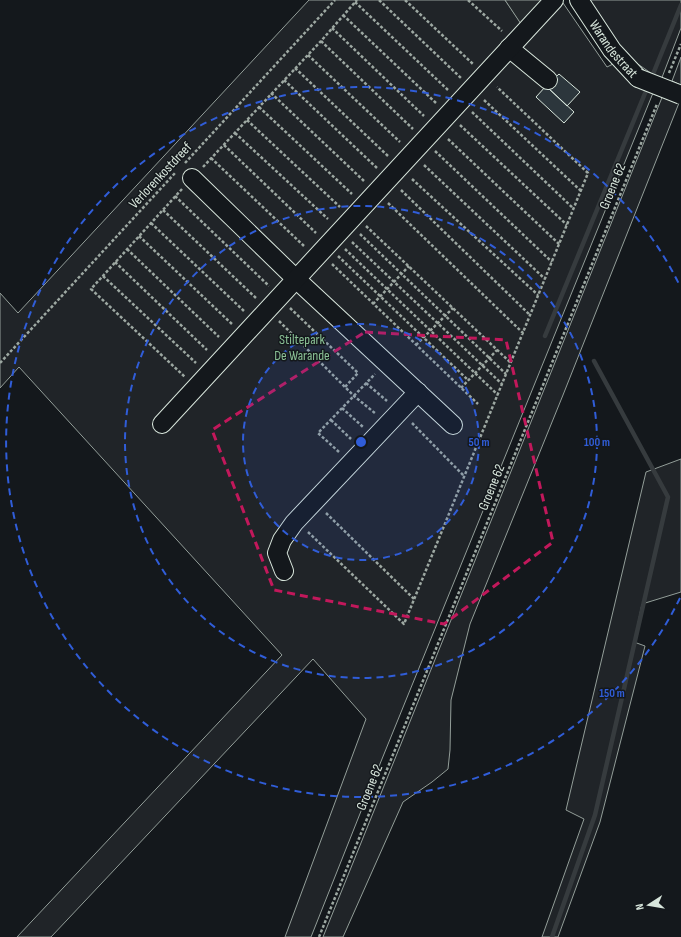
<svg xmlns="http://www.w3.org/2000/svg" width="681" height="937" font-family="'Sofia Sans Condensed',sans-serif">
<rect width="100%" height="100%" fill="#14181c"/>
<!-- green -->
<path fill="#202428" stroke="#939e99" d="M309 0H505L529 35 561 0 607 67 615 63 653 93 371 786 311 937H285L366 719 313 659 51 937H17L282 655 19 367 0 388V293L18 313Z
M586 0H681V28L661 80 629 58Z
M681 57V85L672 81Z
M663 95 679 103 563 395 470 624 451 700 450 750 448 769 432 782 403 802 343 937H323Z
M681 459V592L642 604 634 642 645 646 600 822 558 937H542L584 819 566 810 646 472Z"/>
<!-- parking -->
<path fill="#24282b" stroke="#939e99" d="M505 0H544L521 24Z"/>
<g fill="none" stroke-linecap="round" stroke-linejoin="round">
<!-- stream -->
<path stroke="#363b3e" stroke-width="4.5" d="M651 79 681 5
M545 336 648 86
M552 937 595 815 668 497 594 361"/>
</g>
<!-- building -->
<path fill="#2c363c" stroke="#d8e6dc" d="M559 74 580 92 567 106 546 86Z
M546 86 574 112 564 123 536 97Z"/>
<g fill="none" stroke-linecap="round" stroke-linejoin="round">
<defs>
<g id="minor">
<path id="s1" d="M579 0 612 50 638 78"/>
<path d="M509 48 548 80"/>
<path d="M192 178 296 279 453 425"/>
<path d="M162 424 554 0"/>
<path d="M284 571 277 553 282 540 294 523 418 392"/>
</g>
</defs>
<!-- minor casing -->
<use href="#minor" stroke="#d8e6dc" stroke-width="20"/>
<!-- path -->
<path stroke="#9da8a2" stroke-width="2.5" stroke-dasharray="3 2" stroke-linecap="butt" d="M379 0 461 78
M405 0 473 64
M468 0 502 31
M355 2 448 90
M343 15 436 103
M332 28 424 116
M321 41 413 129
M308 55 400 142
M295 68 388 156
M669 73 681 44
M284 80 377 168
M271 93 364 181
M484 100 581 191
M259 107 352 194
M472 112 574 209
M247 120 340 207
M460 125 567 225
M235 133 328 219
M448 139 559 244
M224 145 316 233
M435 151 552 262
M211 158 304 246
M185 163 335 0
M424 165 545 279
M203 167 321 41 357 0
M412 179 538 295
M182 189 91 289 185 377
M401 190 530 315
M175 196 269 286
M388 203 523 333
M163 210 257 299
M151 223 245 312
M366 226 511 363
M360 234 506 374
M139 236 233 325
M352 242 502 384
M127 249 219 337
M345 249 498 395
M338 256 468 380
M115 262 207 350
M332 264 478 404
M103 276 196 363
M373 304 409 266
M290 308 358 373 345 387
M279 321 354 396 376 414
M416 345 453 308
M0 363 176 172
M366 383 387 401
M461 388 497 350
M342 408 363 427
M331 420 351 439
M412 423 464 476
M339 452 318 433 375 374
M326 513 414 599
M308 532 404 624 588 173 497 87
M319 937 657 104"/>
<!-- minor -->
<use href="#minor" stroke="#14181c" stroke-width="18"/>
<defs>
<path id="minor-bridge" d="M638 78 681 95"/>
</defs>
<!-- minor-bridge casing -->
<use href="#minor-bridge" stroke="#d8e6dc" stroke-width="20" stroke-linecap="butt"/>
<!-- minor-bridge -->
<use href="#minor-bridge" stroke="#14181c" stroke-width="18"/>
</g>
<!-- marked area -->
<path fill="none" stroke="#c2185b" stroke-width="3" stroke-dasharray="8 5" stroke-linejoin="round" d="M365 332 506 340 553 542 444 624 274 590 212 430Z"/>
<!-- distance rings -->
<circle cx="361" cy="442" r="118" fill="#305dd8" fill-opacity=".12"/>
<g fill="none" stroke="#305dd8" stroke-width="2" stroke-dasharray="7 5">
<circle cx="361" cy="442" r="118"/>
<circle cx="361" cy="442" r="236"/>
<path d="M680 598A355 355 0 1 1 680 286"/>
</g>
<g text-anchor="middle" stroke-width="3" stroke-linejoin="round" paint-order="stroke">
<!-- street labels -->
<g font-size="14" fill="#d8e6dc" stroke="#14181c">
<text dy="5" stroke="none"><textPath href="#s1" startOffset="60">Warandestraat</textPath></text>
<text transform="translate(160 175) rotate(-47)" y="5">Verlorenkostdreef</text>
<text transform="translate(612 186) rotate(-68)" y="5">Groene 62</text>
<text transform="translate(491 487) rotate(-68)" y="5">Groene 62</text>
<text transform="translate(369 787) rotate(-68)" y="5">Groene 62</text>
</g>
<!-- park labels -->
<g font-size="14" fill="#8ac095" stroke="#14181c">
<text x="302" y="344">Stiltepark<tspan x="302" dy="16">De Warande</tspan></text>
</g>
</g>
<circle cx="361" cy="442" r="6" fill="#305dd8" stroke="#14181c" stroke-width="2"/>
<g font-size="12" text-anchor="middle" font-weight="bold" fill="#305dd8" stroke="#14181c" stroke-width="3" stroke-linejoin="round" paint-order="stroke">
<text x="479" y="446">50 m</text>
<text x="597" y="446">100 m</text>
<text x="612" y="697">150 m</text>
</g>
<!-- north arrow -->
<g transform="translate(649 905) rotate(258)" stroke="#14181c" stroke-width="3" paint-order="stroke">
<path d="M0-3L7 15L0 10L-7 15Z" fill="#d8e6dc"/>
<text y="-6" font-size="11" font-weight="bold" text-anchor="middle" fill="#d8e6dc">N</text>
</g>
</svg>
